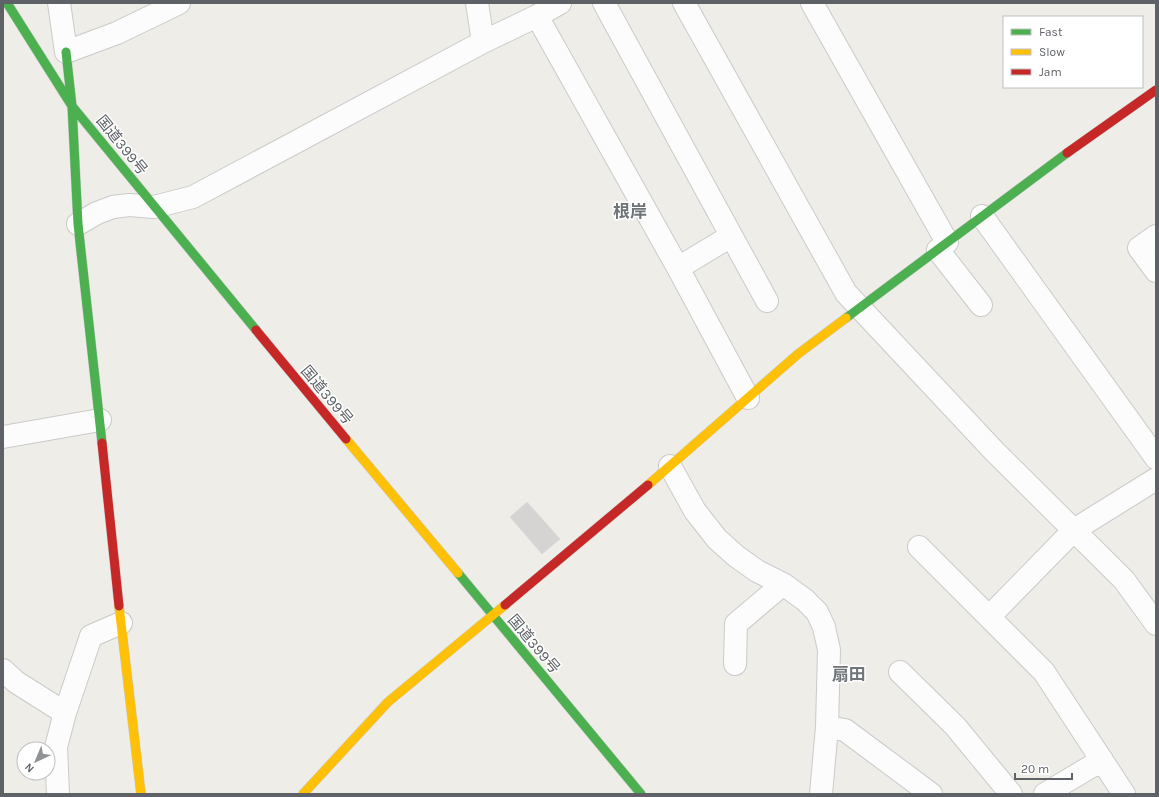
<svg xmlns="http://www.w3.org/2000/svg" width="1159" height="797" font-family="Karla,'Noto Sans JP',sans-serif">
<rect width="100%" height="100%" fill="#eeede8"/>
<!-- building -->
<path fill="#d5d4d2" stroke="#dddcd8" d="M527 502 560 539 542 554 510 517Z"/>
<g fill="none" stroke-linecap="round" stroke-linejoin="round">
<defs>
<path id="street" d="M59 3 66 52 117 33 179 3
M477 3 483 42
M604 3 767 301
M684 3 846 293 995 452 1124 580 1156 624
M812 3 947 242
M537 16 678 268 748 398
M982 216 1156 458
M78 224 97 213 113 207 129 205 154 207 193 197 483 42 537 16 560 3
M1156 236 1139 248 1156 271
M938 250 981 305
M678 268 731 236
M3 437 100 420
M670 466 695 511 717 539 736 556 757 571 783 584 805 600 817 612 824 627 829 650 827 727 821 794
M919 547 1044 672 1124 794
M989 617 1074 530 1156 479
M735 664 736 624 783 584
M3 670 16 682 65 713 91 636 121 623
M900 672 955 726 1011 794
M827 727 845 730 931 794
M58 794 56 747 66 709
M1045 794 1102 760"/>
<path id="fast" d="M7 3 72 106 256 330
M66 52 72 106 78 224 102 443
M846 318 1067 153
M458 573 641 794"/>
<path id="slow" d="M346 439 458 573
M648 485 798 354 846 318
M119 606 141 794
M303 794 388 702 505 605"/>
<path id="jam" d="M1067 153 1156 90
M256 330 346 439
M102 443 119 606
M505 605 648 485"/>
</defs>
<!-- street casing -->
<use href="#street" stroke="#cacac9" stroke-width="24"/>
<!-- fast casing -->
<use href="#fast" stroke="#cbcbca" stroke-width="10"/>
<!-- slow casing -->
<use href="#slow" stroke="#cbcbca" stroke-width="10"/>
<!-- jam casing -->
<use href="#jam" stroke="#cbcbca" stroke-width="10"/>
<!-- street -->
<use href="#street" stroke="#fcfcfc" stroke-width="22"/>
<!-- fast -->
<use href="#fast" stroke="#4caf50" stroke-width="9"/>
<!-- slow -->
<use href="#slow" stroke="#ffc107" stroke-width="9"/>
<!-- jam -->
<use href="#jam" stroke="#c62828" stroke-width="9"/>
</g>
<g text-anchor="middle" stroke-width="3" stroke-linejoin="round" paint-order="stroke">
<!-- street labels -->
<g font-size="15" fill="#5e6266" stroke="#fff">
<text transform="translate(122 145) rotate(51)" y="5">国道399号</text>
<text transform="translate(327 395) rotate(50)" y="5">国道399号</text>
<text transform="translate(534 644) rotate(50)" y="5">国道399号</text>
</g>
<!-- quarter labels -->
<g font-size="17" font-weight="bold" fill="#6f7478" stroke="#fff">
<text x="630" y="217">根岸</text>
<text x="849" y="680">扇田</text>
</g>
</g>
<!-- border -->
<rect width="1159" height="797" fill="none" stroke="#5e6266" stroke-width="8"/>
<!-- legend -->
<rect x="1003" y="16" width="140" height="72" fill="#ffffff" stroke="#bfc0c2"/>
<rect x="1011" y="29" width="20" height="6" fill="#4caf50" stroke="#bfc0c2"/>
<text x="1039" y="36" font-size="12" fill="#5e6266">Fast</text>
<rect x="1011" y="49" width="20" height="6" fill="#ffc107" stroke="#bfc0c2"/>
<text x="1039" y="56" font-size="12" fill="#5e6266">Slow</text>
<rect x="1011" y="69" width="20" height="6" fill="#c62828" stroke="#bfc0c2"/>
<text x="1039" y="76" font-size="12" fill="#5e6266">Jam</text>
<!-- north arrow -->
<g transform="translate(36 761) rotate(224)"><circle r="19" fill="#ffffff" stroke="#bfc0c2"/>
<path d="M0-3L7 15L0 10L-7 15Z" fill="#909394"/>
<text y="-6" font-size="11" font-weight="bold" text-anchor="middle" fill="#5e6266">N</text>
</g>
<!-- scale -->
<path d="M1015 773v6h57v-6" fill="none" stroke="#5e6266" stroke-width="2"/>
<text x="1021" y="773" font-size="12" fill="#5e6266" stroke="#ffffff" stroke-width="3" paint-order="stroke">20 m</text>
</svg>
